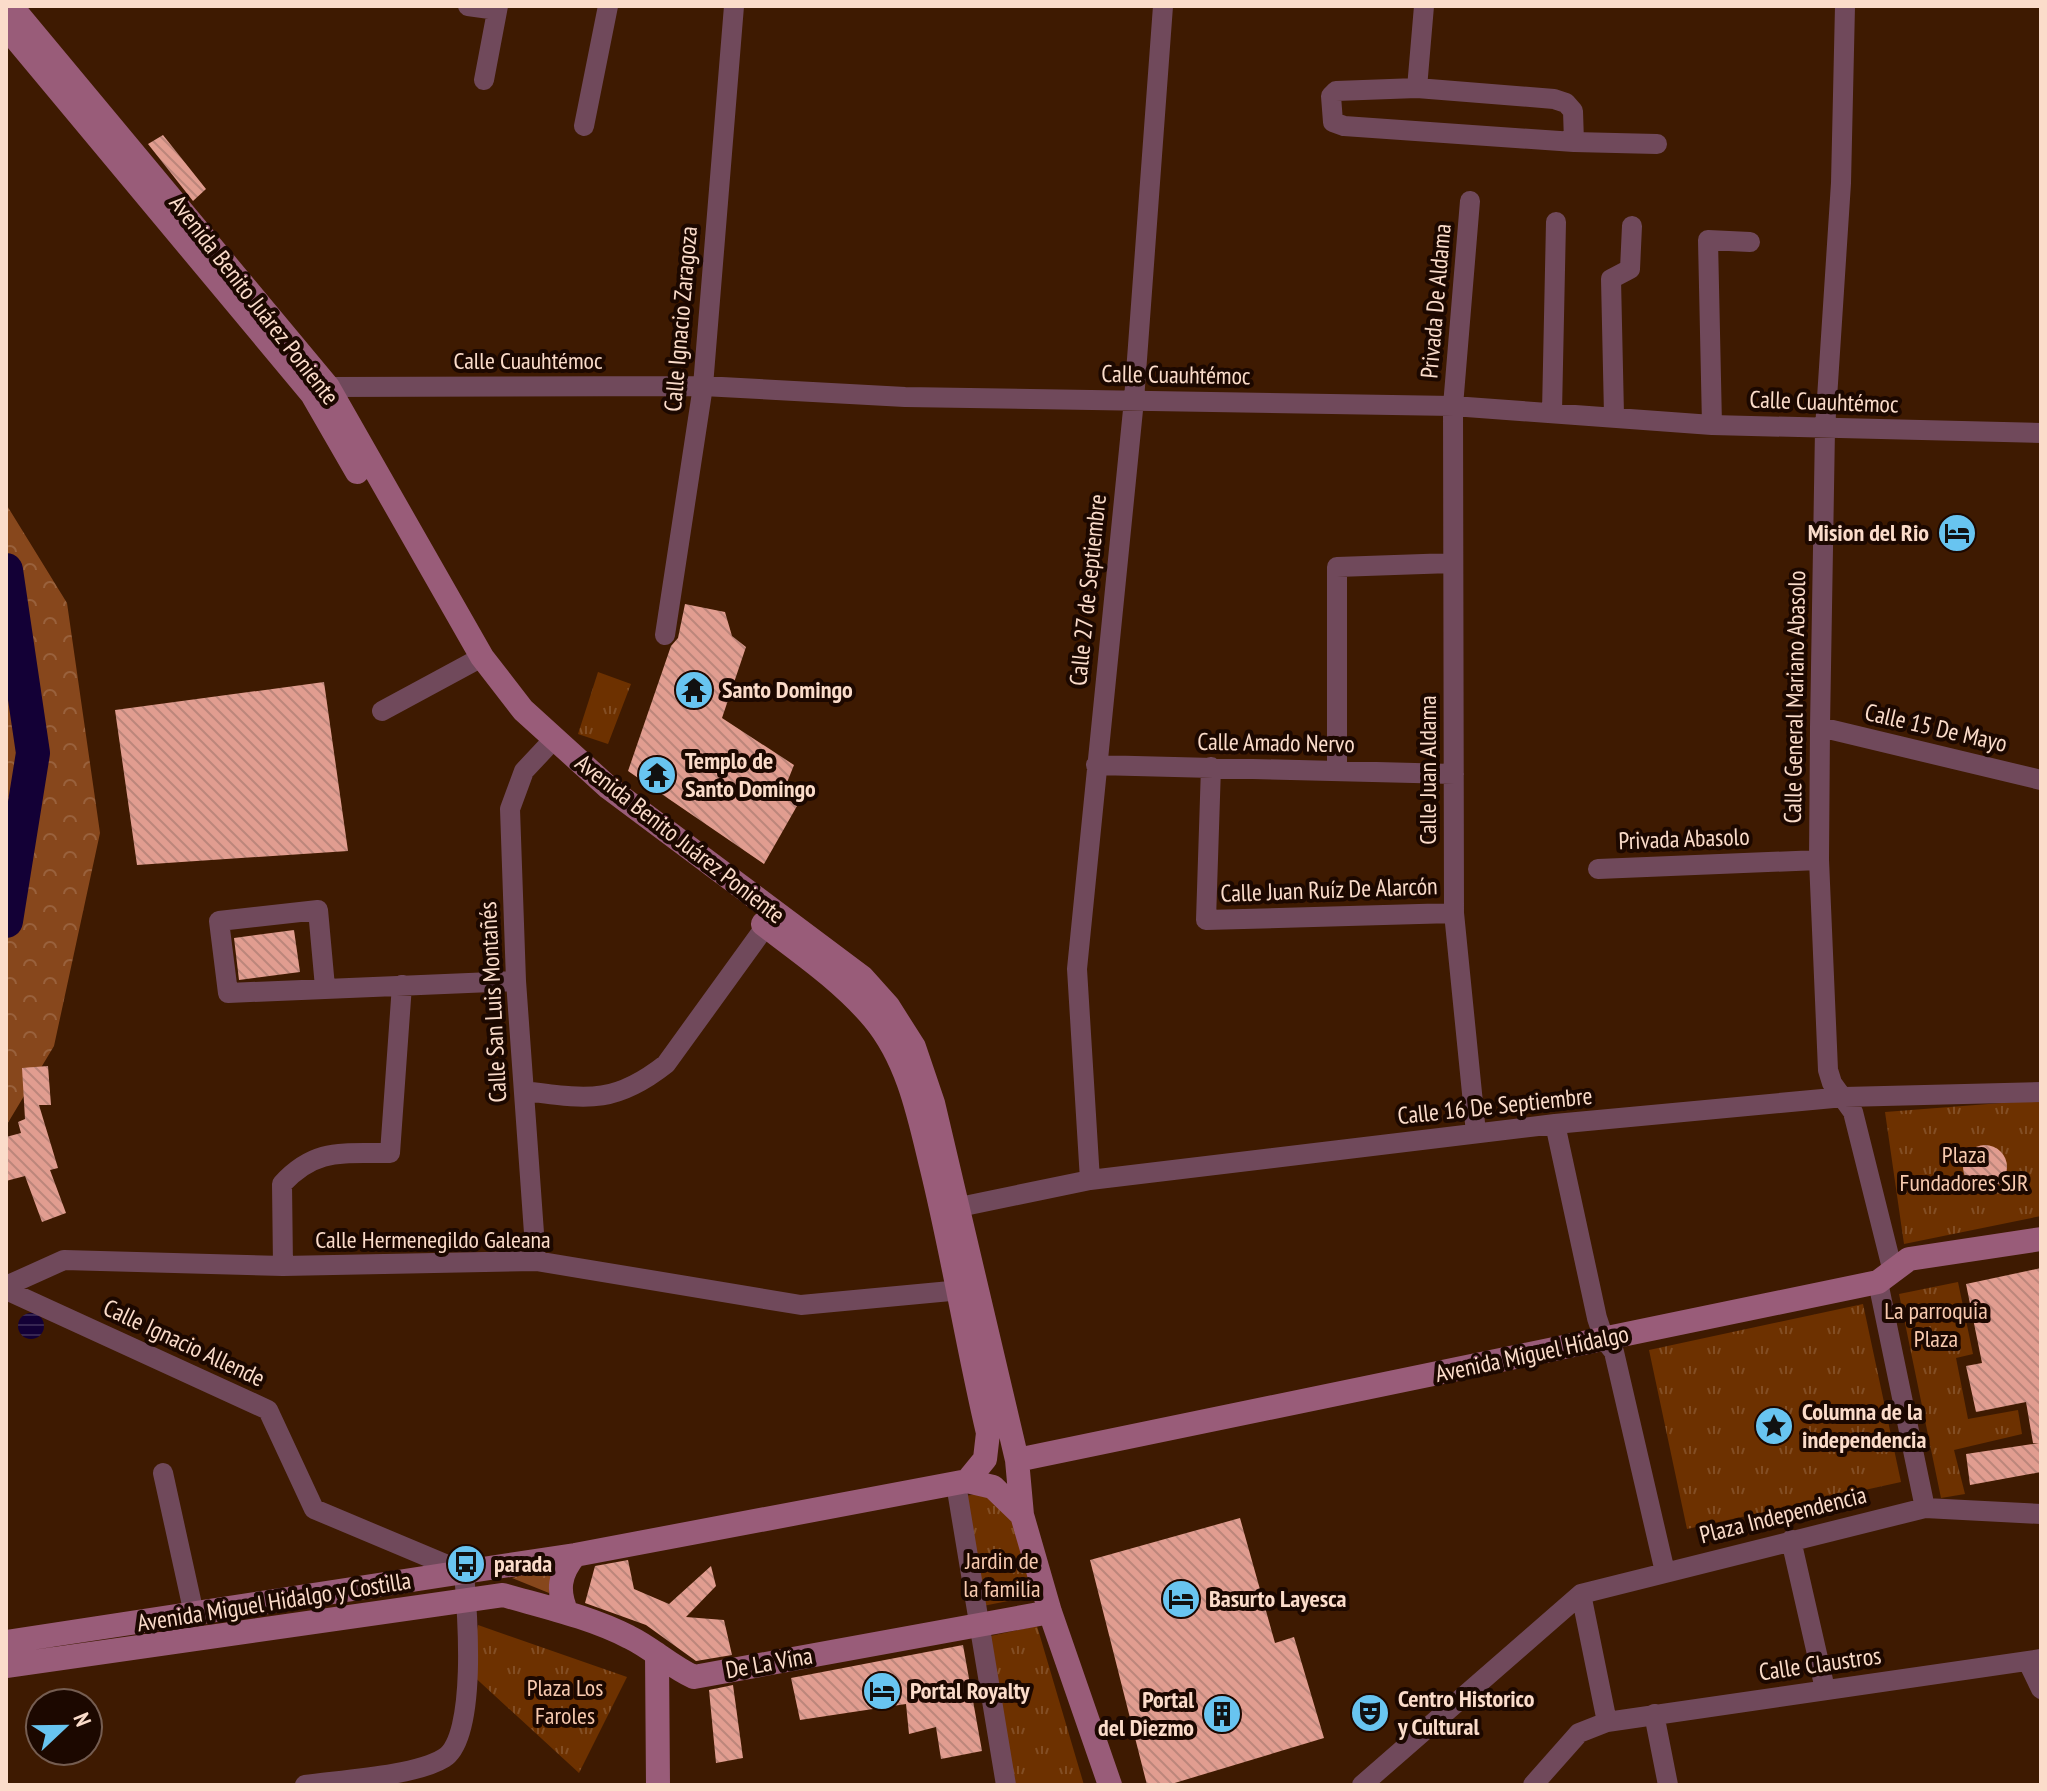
<svg xmlns="http://www.w3.org/2000/svg" width="2047" height="1791" font-family="'PT Sans Narrow',sans-serif">
<defs>
<pattern id="forest-crowns" width="20" height="18" patternUnits="userSpaceOnUse" patternTransform="scale(2)"><rect width="20" height="18" fill="#87471c"/><path d="M2 6a3 3 0 1 1 6 0M12 15a3 3 0 1 1 6 0" fill="none" stroke="#99613c"/></pattern>
<pattern id="park-tufts" width="24" height="20" patternUnits="userSpaceOnUse" patternTransform="scale(2)"><rect width="24" height="20" fill="#6d3100"/><path d="M3 7l-1-3M5 7V3M7 7l1-3M15 17l-1-3M17 17v-4M19 17l1-3" fill="none" stroke="#834e24"/></pattern>
<pattern id="water-rules" width="6" height="5" patternUnits="userSpaceOnUse" patternTransform="scale(2)"><rect width="6" height="5" fill="#130036"/><path d="M0 2.5h6" fill="none" stroke="#362552"/></pattern>
<pattern id="building-back-hatch" width="6" height="6" patternUnits="userSpaceOnUse" patternTransform="scale(2)"><rect width="6" height="6" fill="#e19d90"/><path d="M-1 5l2 2M0 0l6 6M5-1l2 2" fill="none" stroke="#bc867b"/></pattern>
</defs>
<rect width="100%" height="100%" fill="#3e1a01"/>
<!-- forest -->
<path fill="url(#forest-crowns)" d="M6 504 67 603 100 833 54 1046 6 1126Z
M553 1567 549 1593 512 1578Z"/>
<!-- park -->
<path fill="url(#park-tufts)" d="M598 672 631 684 608 744 578 734Z
M2041 1100V1216L1904 1244 1885 1112Z
M1958 1282 1973 1354 1956 1358 1968 1419 2018 1410 2022 1434 1954 1450 1965 1494 1941 1498 1899 1294Z
M1863 1304 1901 1482 1687 1529 1649 1350Z
M988 1493 1012 1514 1033 1596 983 1606 963 1496Z
M478 1625 627 1677 579 1773 469 1672Z
M1037 1626 1084 1785H1013L986 1637Z"/>
<!-- water -->
<path fill="url(#water-rules)" d="M18 1326a13 13 0 1 1 26 0a13 13 0 1 1-26 0Z"/>
<g fill="none" stroke-linecap="round" stroke-linejoin="round">
<!-- river -->
<path stroke="#130036" stroke-width="34" d="M6 570 33 753 6 921"/>
</g>
<!-- building -->
<path fill="url(#building-back-hatch)" d="M163 135 206 189 193 201 148 144Z
M685 604 725 612 732 636 746 647 722 718 794 765 782 795 797 806 764 864 628 771 671 646 678 638Z
M324 682 348 851 137 865 115 710Z
M294 930 300 972 239 980 234 938Z
M48 1066 51 1105H39L58 1168 50 1170 66 1213 42 1222 25 1176 6 1181V1137L21 1133 18 1122 25 1119 22 1068Z
M1963 1167a22 22 0 1 1 44 0a22 22 0 1 1-44 0Z
M2041 1268V1472L1970 1485 1966 1454 2039 1443H2033L2026 1402 1976 1412 1966 1366 1982 1363 1966 1284Z
M1240 1518 1275 1643 1294 1637 1324 1738 1168 1785H1147L1090 1560Z
M628 1560 634 1589 669 1604 711 1566 716 1586 686 1617 724 1620 732 1655 696 1661 646 1625 585 1603 595 1566Z
M963 1645 982 1751 941 1759 936 1727 909 1734 906 1704 800 1720 791 1678Z
M733 1685 743 1758 716 1763 709 1690Z"/>
<g fill="none" stroke-linecap="round" stroke-linejoin="round">
<!-- street -->
<path stroke="#70495b" stroke-width="20" d="M468 6 497 10
M1845 6 1841 183 1825 429 1820 727 1819 860 1828 1070 1832 1083 1853 1112 1893 1272
M484 80 498 6
M1417 88 1424 6
M584 126 608 6
M1574 142 1573 111 1566 103 1554 99 1417 88 1336 91 1331 96 1333 122 1344 126 1574 142 1657 144
M1470 201 1453 406 1454 913 1476 1133
M316 392 328 387 703 386 905 397 1453 406 1712 425 2041 433
M1552 412 1556 222
M1614 415 1611 279 1630 269 1632 226
M1712 425 1708 240 1750 242
M665 635 703 386 734 6
M382 711 482 657
M1820 727 2041 780
M1096 765 1454 774
M1211 767 1206 920 1454 913
M1337 769V567L1452 563
M1598 869 1819 860
M325 987 318 910 219 921 228 993 516 981
M524 1091C587 1099 614 1105 666 1064L773 916
M1555 1124 1597 1318 1604 1339 1614 1352 1665 1572
M1090 1180 1077 969 1134 400 1163 6
M945 1210 1090 1180 1555 1124 1844 1097 2041 1092
M536 1261 516 981 510 809 524 771 553 740
M283 1266 282 1184C316 1147 343 1154 390 1153L402 985
M1878 1282 1925 1508
M6 1286 64 1260 283 1266 536 1261 801 1305 972 1289
M6 1290 268 1410 314 1509 464 1572C467 1608 478 1737 444 1758 415 1776 341 1780 305 1785
M163 1473 194 1614
M956 1484 1006 1785
M1791 1540 1825 1689
M1581 1594 1607 1722
M2028 1662 2041 1689
M1654 1714 1668 1785
M1362 1785 1581 1594 1925 1508 2041 1514
M1533 1785 1579 1733 1607 1722 2041 1659"/>
<!-- secondary -->
<path stroke="#995c79" stroke-width="24" d="M11 6 328 387 482 657 523 710 609 788 862 977 888 1006 914 1047 933 1103 1017 1460 1022 1515 1050 1612 1110 1785
M6 27 312 394 357 472
M763 924C801 953 843 982 874 1019 908 1060 919 1115 931 1165 953 1254 967 1344 988 1433L985 1459 967 1481
M1017 1460 1878 1282 1909 1259 2041 1239
M567 1613C557 1591 559 1574 575 1555
M6 1642 575 1555 967 1481 993 1487 1022 1515
M657 1654 658 1785
M6 1666 503 1595C545 1607 590 1617 629 1637 652 1648 670 1666 694 1677L1050 1612"/>
</g>
<!-- icons -->
<defs>
<symbol id="hotel-disc" viewBox="-11 -11 22 22"><circle r="9.5" fill="#68c4f0" stroke="#1c0800"/><path d="M-6-4.5h1.5V1H6V5H4.5V3h-9V5H-6ZM-4 0a1.8 1.8 0 1 1 3.6 0ZM.5 0V-2.5h3Q6-2.5 6 0Z" fill="#111"/></symbol>
<symbol id="temple-disc" viewBox="-11 -11 22 22"><circle r="9.5" fill="#68c4f0" stroke="#1c0800"/><path d="M0-6L5-2H3V0L6.5 2.5H4V6H1.5V3h-3V6H-4V2.5H-6.5L-3 0V-2H-5Z" fill="#111"/></symbol>
<symbol id="sight-disc" viewBox="-11 -11 22 22"><circle r="9.5" fill="#68c4f0" stroke="#1c0800"/><path d="M0-6L1.8-2.2L6-1.7L2.9 1.2L3.7 5.4L0 3.3L-3.7 5.4L-2.9 1.2L-6-1.7L-1.8-2.2Z" fill="#111"/></symbol>
<symbol id="bus-disc" viewBox="-11 -11 22 22"><circle r="9.5" fill="#68c4f0" stroke="#1c0800"/><path d="M-5-6H5V4H4V6H2V4H-2V6H-4V4H-5ZM-3.5-4V0h7V-4ZM-3.5 1.2v1.5H-2V1.2ZM2 1.2v1.5H3.5V1.2Z" fill="#111"/></symbol>
<symbol id="theatre-disc" viewBox="-11 -11 22 22"><circle r="9.5" fill="#68c4f0" stroke="#1c0800"/><path d="M-5-5.5Q0-4 5-5.5V0Q5 5 0 6Q-5 5-5 0ZM-3.3-2.5H-1v1.5H-3.3ZM1-2.5H3.3v1.5H1ZM-2.8 1Q0 5.5 2.8 1Z" fill="#111"/></symbol>
<symbol id="building-disc" viewBox="-11 -11 22 22"><circle r="9.5" fill="#68c4f0" stroke="#1c0800"/><path d="M-4-6H4V6H1V3H-1V6H-4ZM-2.5-4.3h1.7v1.8h-1.7ZM.8-4.3h1.7v1.8H.8ZM-2.5-1h1.7V.8h-1.7ZM.8-1h1.7V.8H.8Z" fill="#111"/></symbol>
</defs>
<g fill-rule="evenodd">
<use href="#hotel-disc" x="1935" y="511" width="44" height="44"/>
<use href="#temple-disc" x="672" y="668" width="44" height="44"/>
<use href="#temple-disc" x="635" y="753" width="44" height="44"/>
<use href="#sight-disc" x="1752" y="1404" width="44" height="44"/>
<use href="#bus-disc" x="444" y="1542" width="44" height="44"/>
<use href="#hotel-disc" x="1159" y="1577" width="44" height="44"/>
<use href="#hotel-disc" x="860" y="1669" width="44" height="44"/>
<use href="#theatre-disc" x="1348" y="1691" width="44" height="44"/>
<use href="#building-disc" x="1200" y="1692" width="44" height="44"/>
</g>
<g text-anchor="middle" stroke-width="8" stroke-linejoin="round" paint-order="stroke">
<!-- street labels -->
<g font-size="24" fill="#fbdcca" stroke="#1c0800">
<text transform="translate(254 300) rotate(52)" y="8">Avenida Benito Juárez Poniente</text>
<text transform="translate(1436 301) rotate(-85)" y="8">Privada De Aldama</text>
<text transform="translate(681 319) rotate(-85)" y="8">Calle Ignacio Zaragoza</text>
<text x="528" y="369">Calle Cuauhtémoc</text>
<text transform="translate(1176 375) rotate(1)" y="8">Calle Cuauhtémoc</text>
<text transform="translate(1824 402) rotate(2)" y="8">Calle Cuauhtémoc</text>
<text transform="translate(1088 590) rotate(-84)" y="8">Calle 27 de Septiembre</text>
<text transform="translate(1795 697) rotate(-89)" y="8">Calle General Mariano Abasolo</text>
<text transform="translate(1936 728) rotate(13)" y="8">Calle 15 De Mayo</text>
<text transform="translate(1276 743) rotate(1)" y="8">Calle Amado Nervo</text>
<text transform="translate(1428 770) rotate(-90)" y="8">Calle Juan Aldama</text>
<text transform="translate(680 839) rotate(38)" y="8">Avenida Benito Juárez Poniente</text>
<text transform="translate(1684 839) rotate(-2)" y="8">Privada Abasolo</text>
<text transform="translate(1329 890) rotate(-2)" y="8">Calle Juan Ruíz De Alarcón</text>
<text transform="translate(493 1002) rotate(-93)" y="8">Calle San Luis Montañés</text>
<text transform="translate(1495 1106) rotate(-6)" y="8">Calle 16 De Septiembre</text>
<text x="433" y="1248">Calle Hermenegildo Galeana</text>
<text transform="translate(184 1343) rotate(25)" y="8">Calle Ignacio Allende</text>
<text transform="translate(1532 1354) rotate(-12)" y="8">Avenida Miguel Hidalgo</text>
<text transform="translate(1783 1515) rotate(-14)" y="8">Plaza Independencia</text>
<text transform="translate(274 1602) rotate(-9)" y="8">Avenida Miguel Hidalgo y Costilla</text>
<text transform="translate(769 1663) rotate(-10)" y="8">De La Vina</text>
<text transform="translate(1820 1664) rotate(-8)" y="8">Calle Claustros</text>
</g>
<!-- poi labels -->
<g font-size="24" font-weight="bold" fill="#fbdcca" stroke="#1c0800" text-anchor="start">
<text x="1929" y="541" text-anchor="end">Mision del Rio</text>
<text x="722" y="698">Santo Domingo</text>
<text x="685" y="769">Templo de<tspan x="685" dy="28">Santo Domingo</tspan></text>
<text x="1802" y="1420">Columna de la<tspan x="1802" dy="28">independencia</tspan></text>
<text x="494" y="1572">parada</text>
<text x="1209" y="1607">Basurto Layesca</text>
<text x="910" y="1699">Portal Royalty</text>
<text x="1398" y="1707">Centro Historico<tspan x="1398" dy="28">y Cultural</tspan></text>
<text x="1194" y="1708" text-anchor="end">Portal<tspan x="1194" dy="28">del Diezmo</tspan></text>
</g>
<!-- park labels -->
<g font-size="24" fill="#f8caaf" stroke="#1c0800">
<text x="1964" y="1163">Plaza<tspan x="1964" dy="28">Fundadores SJR</tspan></text>
<text x="1936" y="1319">La parroquia<tspan x="1936" dy="28">Plaza</tspan></text>
<text x="1002" y="1569">Jardin de<tspan x="1002" dy="28">la familia</tspan></text>
<text x="565" y="1696">Plaza Los<tspan x="565" dy="28">Faroles</tspan></text>
</g>
</g>
<!-- border -->
<rect width="2047" height="1791" fill="none" stroke="#fbdcca" stroke-width="16"/>
<!-- north arrow -->
<g transform="translate(64 1727) rotate(68)"><circle r="38" fill="#1c0800" stroke="#755d51" stroke-width="2"/>
<path d="M0-6L14 30L0 20L-14 30Z" fill="#68c4f0"/>
<text y="-12" font-size="22" font-weight="bold" text-anchor="middle" fill="#fbdcca">N</text>
</g>
</svg>
